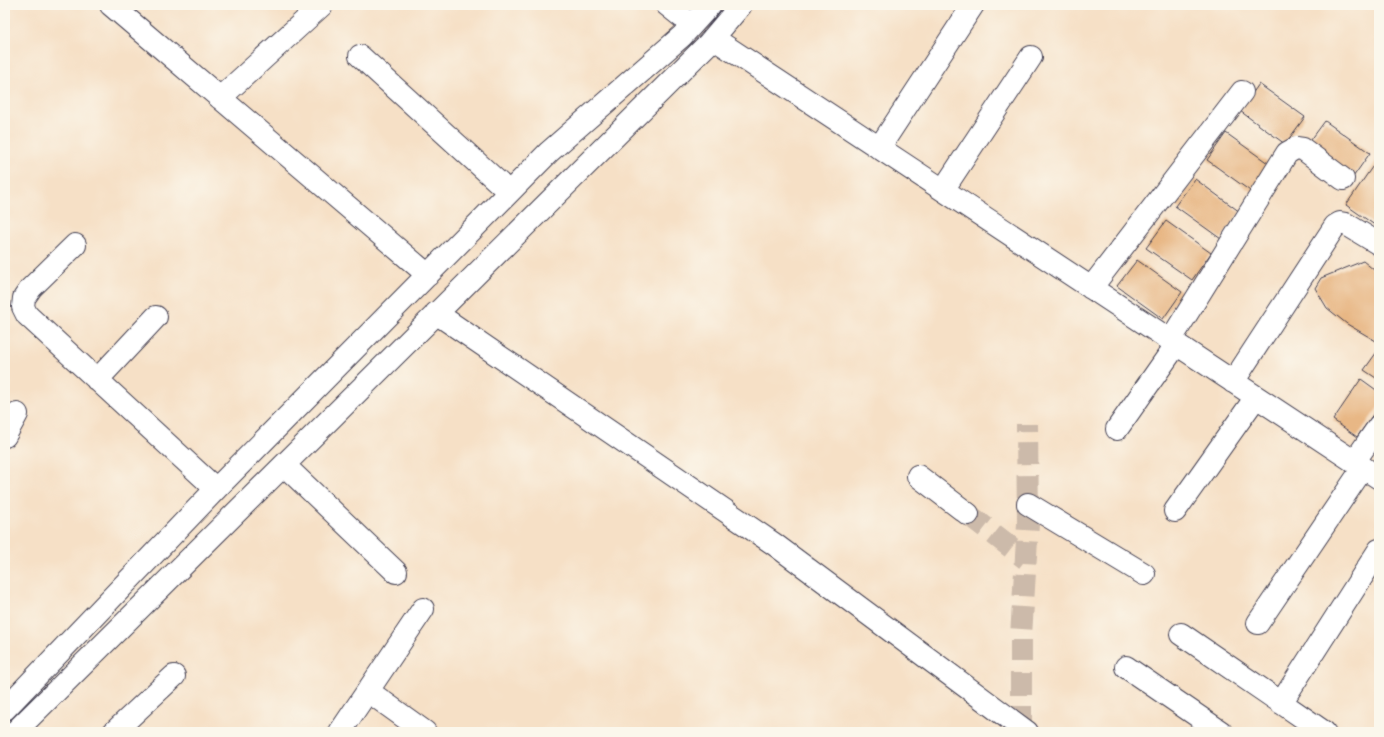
<svg xmlns="http://www.w3.org/2000/svg" width="1384" height="737" font-family="Mynerve,sans-serif">
<rect width="100%" height="100%" fill="#fbf7ec"/>
<filter id="ink" filterUnits="userSpaceOnUse"><feTurbulence type="fractalNoise" baseFrequency=".025" numOctaves="2"/><feDisplacementMap in="SourceGraphic" scale="8" xChannelSelector="R" yChannelSelector="G"/><feConvolveMatrix kernelMatrix="1 2 1 2 8 2 1 2 1" color-interpolation-filters="sRGB"/></filter>
<filter id="wash" filterUnits="userSpaceOnUse"><feTurbulence type="fractalNoise" baseFrequency=".012" numOctaves="4" result="noise"/><feDisplacementMap in="SourceGraphic" scale="16" xChannelSelector="R" yChannelSelector="G"/><feGaussianBlur stdDeviation="0.9" result="paint"/><feColorMatrix in="noise" values="0 0 0 0 0 0 0 0 0 0 0 0 0 0 0 0 0 1.4 0 .05"/><feComposite in="paint" operator="in"/></filter>
<g filter="url(#wash)">
<rect width="100%" height="100%" fill="#f6e0c6"/>
<g id="blocks">
<!-- building -->
<path fill="#e8b785" d="M1259 84 1305 117 1285 144 1240 111Z
M1325 121 1370 153 1351 180 1305 148Z
M1226 133 1272 166 1253 193 1207 160Z
M1379 157V228L1346 205Z
M1195 179 1240 212 1221 239 1175 206Z
M1166 221 1211 253 1192 280 1146 248Z
M1137 260 1182 292 1163 319 1117 286Z
M1363 261 1379 274V336L1376 341 1347 324 1327 308 1315 288 1321 278Z
M1379 349V380L1364 370Z
M1361 379 1379 392V406L1357 437 1333 420Z"/>
</g>
</g>
<g filter="url(#ink)">
<use href="#blocks" fill-opacity="0" stroke="#423e50" stroke-width="1"/>
<g fill="none" stroke-linecap="round" stroke-linejoin="round">
<!-- minor-tunnel -->
<path stroke="#ccbaaa" stroke-width="22" stroke-dasharray="22 11" stroke-linecap="butt" d="M968 514 1026 559
M1021 728V636L1028 524 1027 424"/>
<defs>
<path id="minor" d="M111 5 428 275
M667 5 692 25
M713 38 1379 478
M360 56 509 192
M220 98 322 5
M879 148 973 5
M943 190 1031 57
M75 245 31 288 24 298 23 307 27 315 216 489
M1091 288 1242 92
M436 313 774 544 1027 732
M1170 341 1287 153 1296 148 1303 149 1343 179
M97 380 156 317
M1233 382 1335 226 1340 223 1346 224 1379 244
M1117 429 1176 345
M5 436 17 414
M1354 462 1379 426
M284 465 396 572
M918 476 968 514
M1028 504 1144 574
M1175 511 1256 397
M1258 623 1363 468
M1181 634 1324 732
M1126 667 1221 732
M368 691 425 732
M1281 703 1379 550
M5 709 216 489 549 152 682 36 710 5
M15 732 708 44 741 5
M114 732 174 676
M340 732 423 609"/>
</defs>
<!-- minor casing -->
<use href="#minor" stroke="#423e50" stroke-width="24"/>
<!-- minor -->
<use href="#minor" stroke="#fff" stroke-width="22"/>
</g>
</g>
<!-- margin -->
<rect width="1384" height="737" fill="none" stroke="#fbf7ec" stroke-width="20"/>
</svg>
